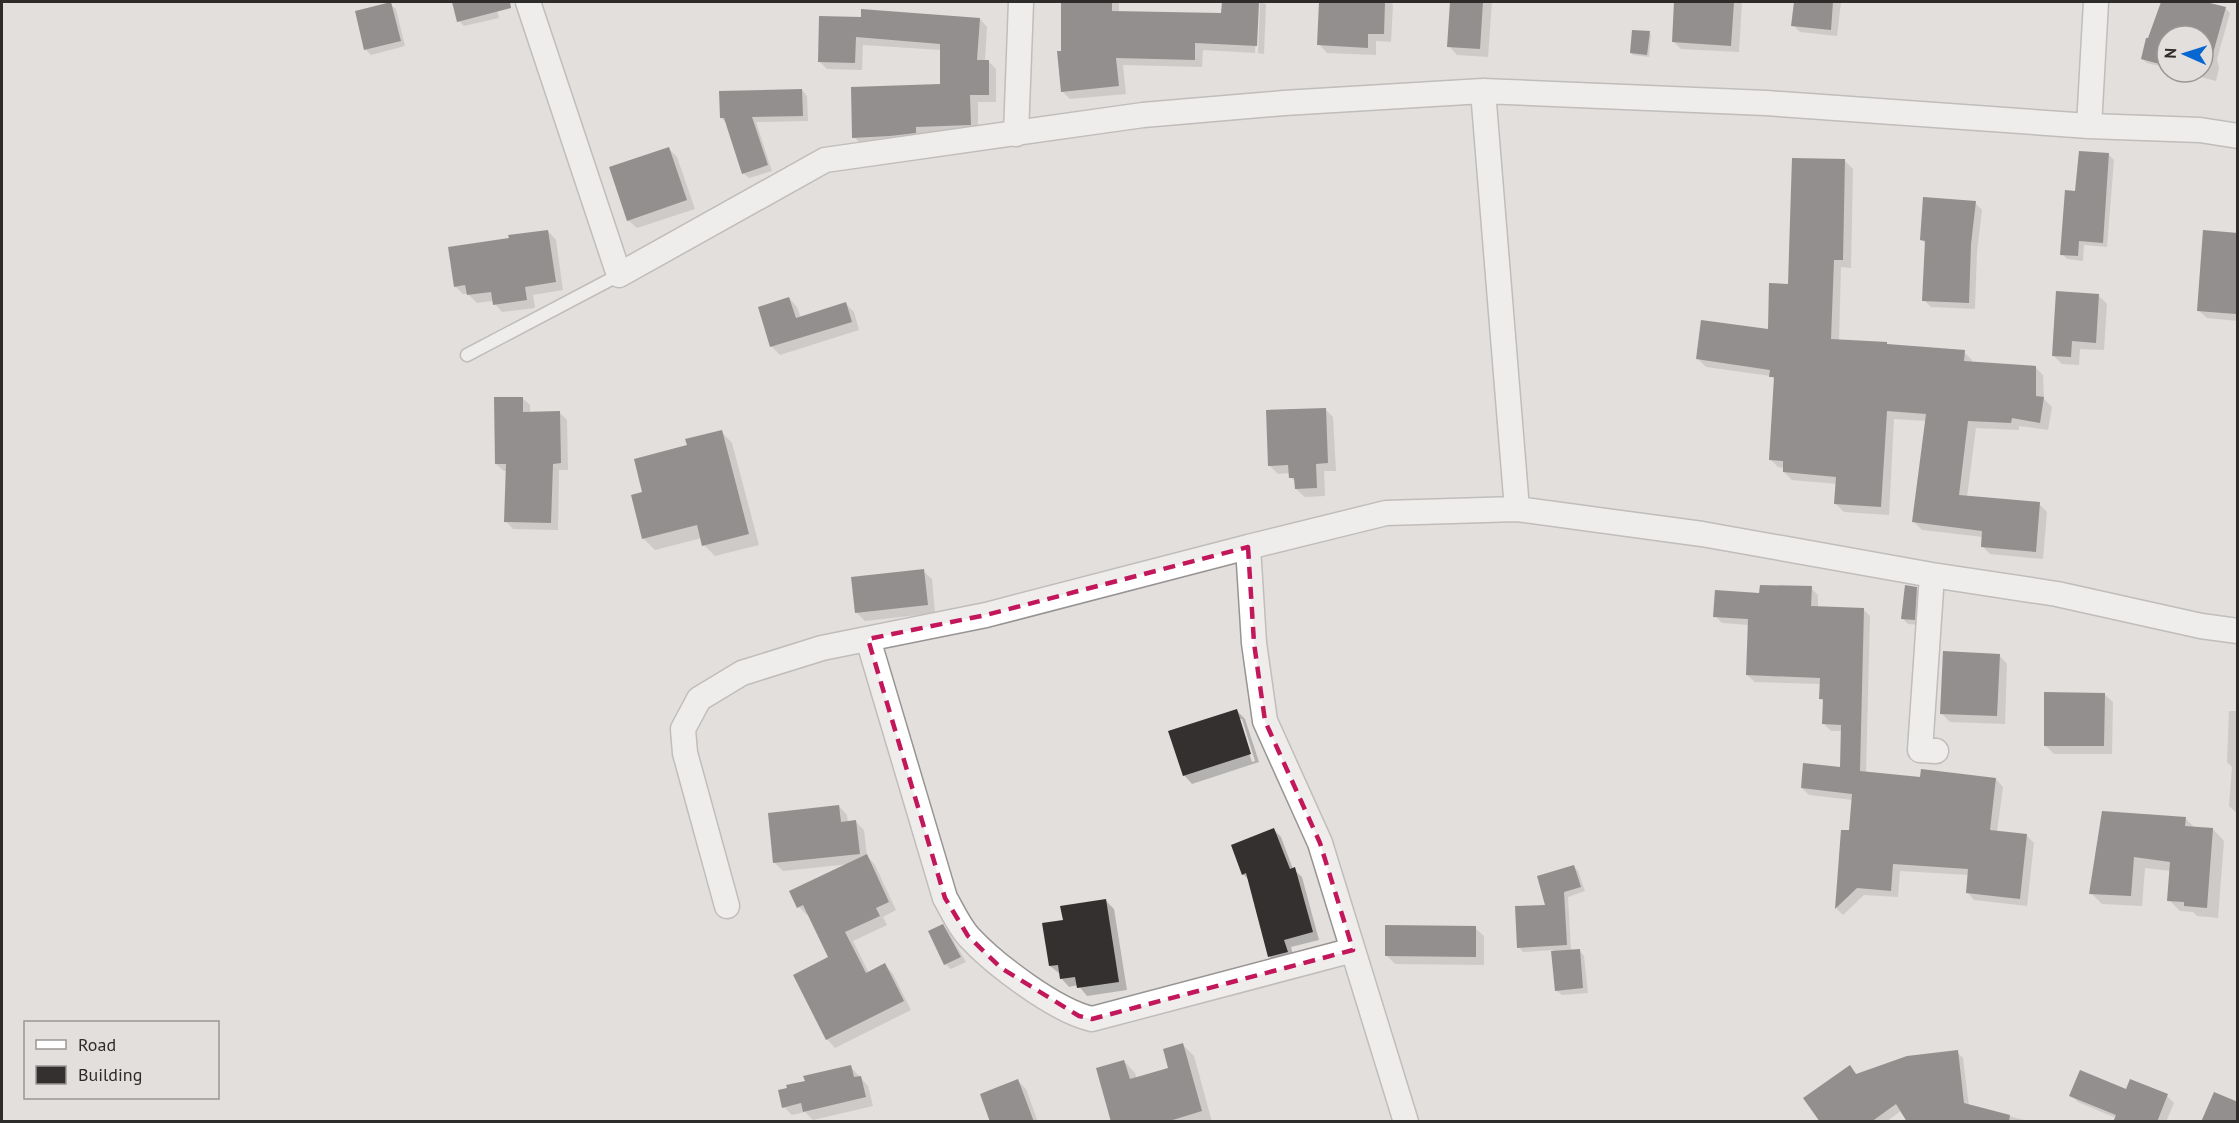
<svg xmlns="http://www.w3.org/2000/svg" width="2239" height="1123" font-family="'PT Sans',sans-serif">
<rect width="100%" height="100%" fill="#e2dfdd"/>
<!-- shadow -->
<path fill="#0003" fill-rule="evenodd" d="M454 2H495L499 18 464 26 459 21Z
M1063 2H1119V13L1223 15 1224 2H1257L1255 53 1203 50 1202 67 1123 65 1126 94 1070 99 1062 91Z
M1260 2 1266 4 1264 54 1258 53Z
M1321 2H1390L1393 5 1391 42 1376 41V55L1327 53 1319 44Z
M1452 2H1492L1488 57 1457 55 1449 46Z
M1676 2H1742L1739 52 1681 49 1673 41Z
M1795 2H1841L1837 36 1800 32 1793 25Z
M2162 2H2180L2196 7 2198 2H2200L2226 9 2230 13 2217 59 2219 68 2216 81 2182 72H2203V36H2167V68L2147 63 2142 59Z
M390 4 396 9 405 46 371 55 366 50 356 12Z
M821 17 980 19 987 27 985 61H988L996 69V102H978V132L862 145 854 137 941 85V50L863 45 862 70 827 69 820 62Z
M1649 33 1651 35 1649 57 1633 55 1631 53Z
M802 90 807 96 808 121 756 122 772 171 749 178 743 173 727 123 721 118Z
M669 149 677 157 695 209 637 228 628 220Z
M2109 155 2114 160 2107 247 2084 245 2083 261 2067 259 2062 254 2076 193Z
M1845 161 1853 169 1851 268 1841 267 1839 341 1964 352 1972 360V363L2035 367 2043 375 2044 399 2052 407 2048 430 2019 426V430L1976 428 1967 497 2039 504 2047 512 2043 559 1990 554 1982 546 1983 537 1922 530 1914 522 1926 421 1894 419 1889 515 1844 512 1836 504 1837 484 1792 480 1784 472V468L1778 467 1770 459 1775 380 1771 376 1706 367 1698 359 1769 330Z
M1975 203 1982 210 1977 252 1975 309 1931 307 1924 300 1926 244 1922 240Z
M548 231 556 240 563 290 533 295 535 308 502 312 493 301 477 303 468 294H463L455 286 510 239Z
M2238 235V321L2207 318 2198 310Z
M2099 296 2107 304 2104 350 2080 349 2079 365 2062 364 2053 355Z
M789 298 797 307 801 318 845 303 854 312 859 330 780 355 772 347 760 308Z
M522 398 530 405V414L560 413 567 420 568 470H559L558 530 513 529 506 521 507 471H504L496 464Z
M1325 409 1333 417 1336 471H1324L1325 496 1305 497 1296 489V482L1290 477V473L1278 474 1269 465Z
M721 431 732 443 759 545 715 556 704 545 702 538 655 550 644 539V493L688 446Z
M923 571 932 579 935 613 865 621 856 612Z
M1811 588 1818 595V607L1863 609 1870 616 1866 773 1921 778 1996 779 2003 787 1997 832 2027 836 2034 843 2027 906 1974 900 1967 892 1969 875 1900 871 1898 897 1864 895 1843 915 1837 909 1842 831 1851 832 1853 800 1809 795 1802 788 1841 768 1842 731H1831L1823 723 1824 702 1820 699 1821 684 1755 682 1747 675 1749 625 1722 623 1715 616 1761 595Z
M1916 588 1922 594 1920 625 1908 624 1903 619Z
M1999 655 2007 664 2005 724 1950 722 1942 714Z
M2104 694 2113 702 2112 754H2054L2045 745Z
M1237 711 1245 719 1259 762 1192 784 1184 775ZM1238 719H1242L1255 761 1252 762Z
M2229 711H2238V814L2229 806 2232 767 2227 762Z
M839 806 847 815 848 823 856 822 864 830 867 856 875 865 896 910 883 917 887 925 853 941 869 973 885 965 893 974 911 1010 835 1048 827 1039 830 958 809 914 807 915 799 907 850 864 783 871 774 862Z
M2104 812 2185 818 2195 828 2213 829 2224 841 2218 918 2197 916 2193 912 2180 911 2169 900 2171 871 2145 868 2142 906 2102 904 2091 893Z
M1274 830 1281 837 1293 869 1302 877 1319 940 1291 947 1294 959 1276 964 1269 956 1249 880 1243 874Z
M1574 867 1578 871 1585 891 1568 897 1571 951 1579 950 1584 956 1588 993 1562 995 1556 990 1553 950 1523 952 1519 947Z
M1105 900 1114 909 1127 990 1087 996 1078 985 1069 987 1061 978 1060 974 1050 966 1064 921Z
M943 926 948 931 966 962 951 969 945 964Z
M1475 928 1484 936V965L1395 964 1386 955Z
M1183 1045 1194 1056 1212 1122H1112L1124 1061 1135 1073 1137 1079 1170 1069Z
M1957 1052 1963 1058 1969 1106 2032 1122H1909L1902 1110 1886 1122H1822L1850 1067 1857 1075Z
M850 1066 868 1086 873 1106 813 1120 805 1112 792 1115 784 1107Z
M1018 1081 1026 1089 1038 1122H992Z
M2127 1091 2167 1096 2174 1103 2166 1122H2115L2116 1118 2078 1102 2071 1095Z"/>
<!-- building -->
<path fill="#33302f" d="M391 2 401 41 364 50 355 11Z
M452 2H510L511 8 457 22Z
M1061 2H1112V11L1221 13 1222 2H1259L1257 46 1195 43V60L1116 58 1119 86 1061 92 1057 51H1061Z
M1319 2H1385L1384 34H1368V48L1317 45Z
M1450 2H1483L1480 49 1447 47Z
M1674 2H1734L1731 46 1672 42Z
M1794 2H1833L1831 30 1791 26Z
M2161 2H2206L2226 7 2208 71H2203V36H2167V66L2141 59 2146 38H2148Z
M861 9 980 18 977 60H989V95H970L971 125 916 127V133L890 136 852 138 851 87 940 84V44L856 37 855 63 818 62 819 16 861 17Z
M1632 30 1650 31 1647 55 1630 53Z
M802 89 803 116 752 117 768 165 742 174 724 118H720L719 91Z
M669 147 687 200 627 221 609 167Z
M2079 151 2109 153 2103 243 2079 241 2078 256 2060 255 2065 190 2075 191Z
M1792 158 1845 159 1843 260H1834L1831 339 1887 342V344L1965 350 1964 361 2036 366V396L2044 397 2040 423 2012 418 2011 423 1968 421 1959 495 2040 502 2036 552 1981 547 1982 531 1912 522 1926 414 1887 411 1881 507 1834 504 1836 477 1783 472V461L1769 460 1774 377H1769L1770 370 1696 359 1701 320 1768 329 1769 283 1788 284Z
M1923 197 1976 201 1971 244 1969 303 1922 301 1925 241 1920 240Z
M548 230 556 282 525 287 527 300 493 305 491 292 467 295 465 285 454 287 448 247 509 238 508 235Z
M2203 230 2238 233 2236 314 2197 311Z
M2056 291 2099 294 2096 343 2072 341 2071 357 2052 356Z
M789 297 796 318 846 302 852 322 770 347 758 307Z
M494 397H523V412L560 411 561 463 553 464 551 523 504 522 506 464H495Z
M1326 408 1328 463 1316 464 1317 488 1295 489 1294 478H1289L1288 465 1268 466 1266 410Z
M722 430 749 534 702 546 697 525 642 539 631 495 642 492 634 459 687 445 685 439Z
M924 569 928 605 855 613 851 577Z
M1760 585 1812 586 1811 606 1864 608 1860 771 1920 777 1921 769 1996 778 1990 830 2027 834 2020 899 1966 893 1968 869 1893 864 1891 891 1857 888 1835 909 1841 830H1849L1852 794 1801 788 1803 763 1840 767 1841 725 1822 724 1823 699H1819L1820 678 1746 675 1748 619 1713 617 1715 590 1759 593Z
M1905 585 1917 587 1915 620 1901 619Z
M1943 651 2000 654 1997 716 1940 714Z
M2044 692 2105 693 2104 746H2044Z
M1237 709 1251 754 1183 776 1168 731Z
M839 805 841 822 856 820 860 854 773 863 768 813Z
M2102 811 2186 817 2185 826 2213 828 2207 908 2184 906V902L2167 901 2170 862 2134 857 2131 896 2089 894Z
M1274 828 1290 869 1295 867 1313 932 1284 940 1288 952 1268 957 1246 873 1242 875 1231 845Z
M867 854 889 902 876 908 880 916 845 932 866 973 885 963 904 1001 826 1040 793 975 828 957 803 905 797 908 789 891Z
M1574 865 1581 887 1564 892 1567 945 1517 948 1515 906 1545 905 1537 876Z
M1106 899 1119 982 1077 988 1075 977 1060 979 1058 965 1049 966 1042 923 1063 920 1060 906Z
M943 924 961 957 944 965 928 931Z
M1385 925 1476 926V957L1385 956Z
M1580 949 1583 988 1555 991 1551 951Z
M1183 1043 1202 1111 1166 1122H1111L1096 1068 1124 1060 1130 1079 1168 1068 1163 1049Z
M1958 1050 1964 1103 2010 1115 2009 1122H1907L1896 1104 1871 1122H1820L1803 1098 1850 1065 1856 1074 1907 1056Z
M851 1065 854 1077 861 1076 866 1097 803 1112 801 1103 782 1108 778 1090 787 1088 786 1085 805 1081 803 1076Z
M2080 1070 2126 1089 2130 1079 2168 1094 2157 1122H2113L2116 1115 2069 1096Z
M1018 1079 1034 1122H990L980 1094Z
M2214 1092 2238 1102V1122H2201Z"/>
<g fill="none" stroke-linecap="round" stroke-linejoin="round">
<defs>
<path id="service" d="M467 355 619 275"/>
<path id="minor" d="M528 2 619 275 825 160 1143 115 1284 103 1483 91
M2089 126 2096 2
M1016 134 1021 2
M1517 509 1483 91 1766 103 2089 126 2200 130 2238 136
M1932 575 1920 750 1936 751
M868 639 945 898C952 910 959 926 969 937 995 965 1056 1011 1092 1019L1353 950
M727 906 685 753 683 729 699 699 742 673 822 648 986 615 1248 547
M1406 1122 1320 843 1265 721 1254 643 1248 547 1386 513 1517 509 1702 534 1932 575 2057 594 2201 626 2238 631"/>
</defs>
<!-- service casing -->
<use href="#service" stroke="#979493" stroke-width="15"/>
<!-- minor casing -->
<use href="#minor" stroke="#979493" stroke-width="27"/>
<!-- service -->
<use href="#service" stroke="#fff" stroke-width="12"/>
<!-- minor -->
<use href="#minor" stroke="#fff" stroke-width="24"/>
</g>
<!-- marked area -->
<path d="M0 0H2239V1123H0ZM1248 547 1254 643 1265 721 1320 843 1353 950 1092 1019 1079 1016 1001 968 968 936 945 898 868 639 986 615Z" fill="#e2dfdd" fill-opacity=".55" fill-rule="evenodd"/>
<path fill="none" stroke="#c2185b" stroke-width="4.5" stroke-dasharray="12 8" stroke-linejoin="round" d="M1248 547 1254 643 1265 721 1320 843 1353 950 1092 1019 1079 1016 1001 968 968 936 945 898 868 639 986 615Z"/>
<!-- border -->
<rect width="2239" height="1123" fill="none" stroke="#2d2c2b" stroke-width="6"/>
<!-- legend -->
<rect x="24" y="1021" width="195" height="78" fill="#e2dfdd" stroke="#9a9796" stroke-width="1.5"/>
<rect x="36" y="1040" width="30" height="9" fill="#ffffff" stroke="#9a9796" stroke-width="1.5"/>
<text x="78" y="1051" font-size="18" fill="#2d2c2b">Road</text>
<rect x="36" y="1066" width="30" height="18" fill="#33302f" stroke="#9a9796" stroke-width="1.5"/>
<text x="78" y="1081" font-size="18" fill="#2d2c2b">Building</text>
<!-- north arrow -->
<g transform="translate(2185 54) rotate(273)"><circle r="28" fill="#e2dfdd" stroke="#9a9796" stroke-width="1.5"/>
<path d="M0-4.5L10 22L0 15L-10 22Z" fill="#0767d0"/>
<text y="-9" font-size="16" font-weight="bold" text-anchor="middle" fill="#2d2c2b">N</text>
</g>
</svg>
